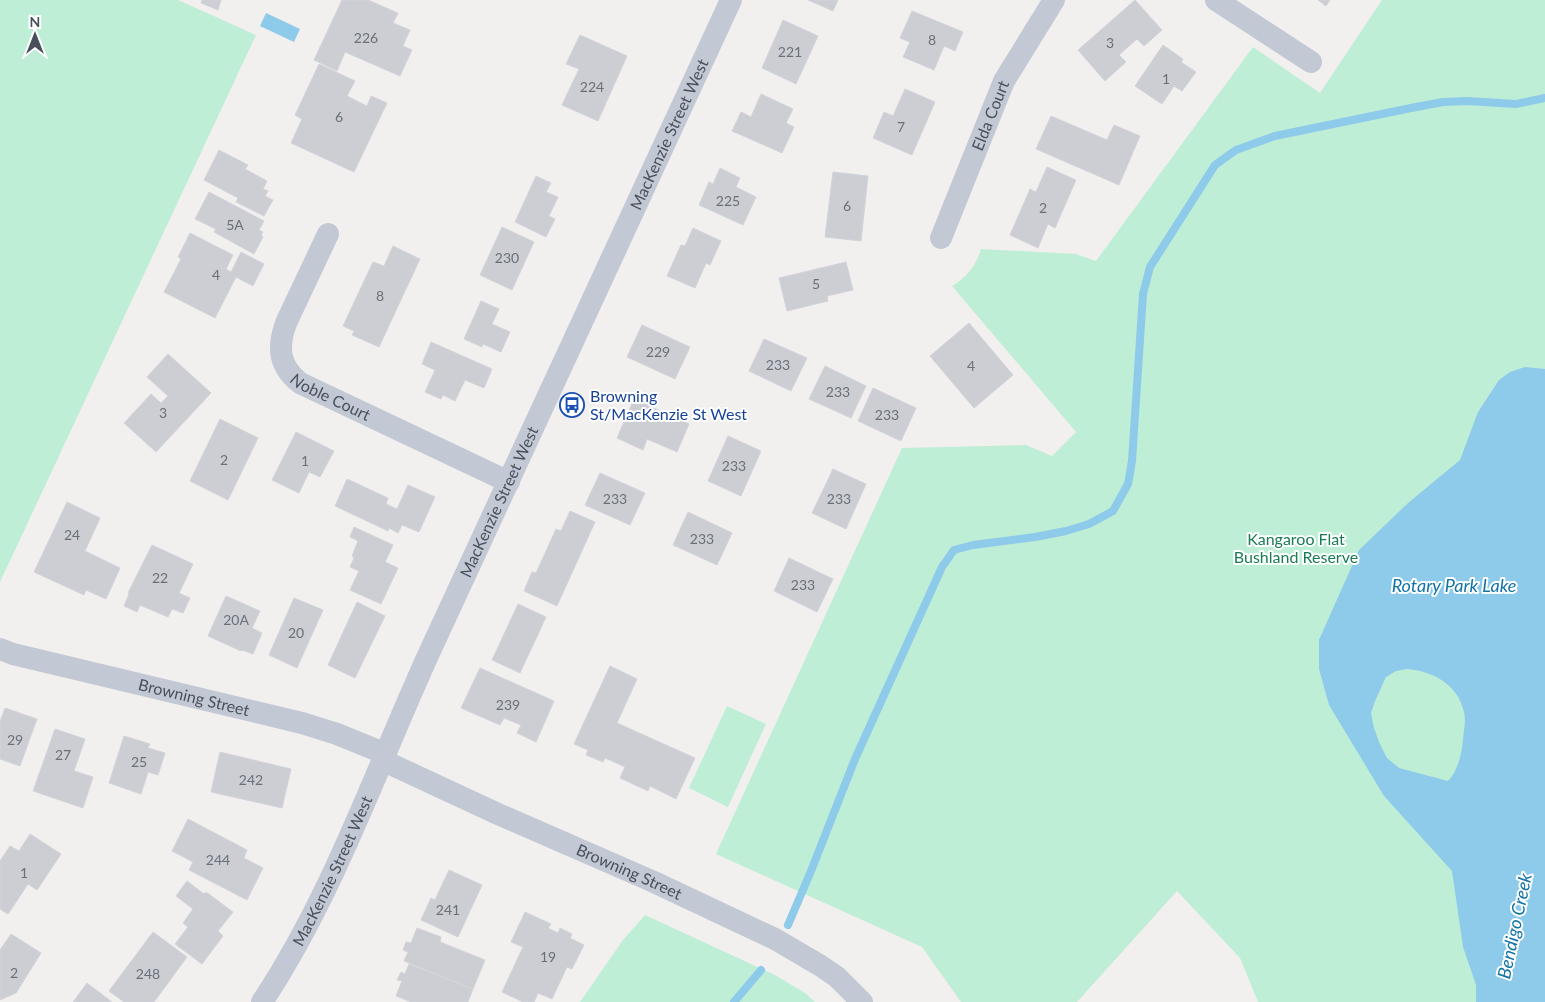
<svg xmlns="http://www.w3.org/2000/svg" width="1545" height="1002" font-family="Lato,sans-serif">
<rect width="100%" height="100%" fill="#f2efef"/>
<!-- green -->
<path fill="#bfeed7" d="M0 0H178L256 35 0 582Z
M1382 0H1545V1002H1258L1240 958 1177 891 1077 1002H961L922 947 716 854 902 448 1026 445 1052 456 1076 432 952 286C967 277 976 266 981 249L1076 254 1096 261 1253 47 1320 93Z
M727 706 766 724 728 807 689 788Z
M645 915 775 975 805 993 815 1002H580L623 940Z"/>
<!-- water -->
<path fill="#8ecae9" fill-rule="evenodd" d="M266 13 300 29 294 42 260 26Z
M1525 367 1545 369V1002H1476V985L1463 947 1452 871 1384 796 1329 705 1319 669V640L1359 550 1408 503 1460 460 1478 412 1499 380 1510 372ZM1407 669C1432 671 1458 684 1464 712 1466 720 1464 730 1463 739 1462 753 1458 771 1448 781L1399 768 1387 758 1379 742 1374 728 1371 713 1375 701 1386 677 1396 671Z"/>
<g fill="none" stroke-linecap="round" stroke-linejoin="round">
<!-- stream -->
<path stroke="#8ecae9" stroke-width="8" d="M788 925 811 871 855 759 942 567 954 550 973 545 1035 537 1066 531 1089 524 1113 511 1128 484 1132 461 1143 294 1150 267 1215 165 1236 150 1275 136 1411 108 1443 102 1467 101 1516 104 1545 98
M734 1002 761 970"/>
</g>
<!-- building -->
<path fill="#ccced4" stroke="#d3d4da" d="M202 0H221L218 10 201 3Z
M342 0H368L398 13 393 23 410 30 403 46 412 50 400 76 345 52 337 71 314 60Z
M808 0H838L833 11Z
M1135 0 1162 30 1144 46 1137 39 1119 55 1126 62 1105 81 1078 50Z
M1318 0H1330L1326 6Z
M912 11 963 32 955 51 944 46 934 70 903 57 910 42 900 38Z
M783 20 818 36 796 84 762 68Z
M580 35 627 56 598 121 562 105 579 69 566 64Z
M1163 45 1183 59 1181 62 1196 72 1182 91 1174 86 1162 104 1135 86Z
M319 64 355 81 347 96 367 106 371 96 387 103 354 172 291 143 302 119 295 115Z
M905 89 935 102 912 155 873 138 884 112 893 116Z
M761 94 793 109 786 123 794 127 782 153 732 131 741 112 751 117Z
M1051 116 1107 140 1114 125 1140 136 1119 185 1036 149Z
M219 150 248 165 245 169 267 181 263 189 268 191 265 196 273 200 264 216 236 202 238 198 204 180Z
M1047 167 1076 180 1055 228 1048 224 1038 248 1010 235 1030 189 1036 192Z
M720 168 740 178 736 187 756 197 743 225 699 205 709 182 713 184Z
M833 172 868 176 861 241 825 237Z
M536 176 551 183 546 192 558 197 549 216 555 219 546 237 515 222Z
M209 192 264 221 259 230 263 232 261 235 263 237 254 254 214 232 216 229 195 219Z
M502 227 534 242 512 290 480 275Z
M693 228 721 241 710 265 706 263 695 288 667 276 681 245 685 246Z
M190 233 233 255 226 269 231 272 241 252 264 264 253 286 236 277 215 318 164 292 181 259 178 257Z
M393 246 420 259 379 347 352 335 354 331 343 326 373 262 384 266Z
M846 262 853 290 827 296 828 301 787 311 779 278Z
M481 301 499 309 492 324 510 332 501 352 483 344 482 347 464 339Z
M969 323 1013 375 974 408 930 356Z
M642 325 690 347 675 379 627 357Z
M764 339 807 358 791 391 749 371Z
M431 342 492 369 484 388 465 380 455 401 443 395 441 399 425 392 435 370 422 364Z
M168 354 211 393 156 452 124 423 151 394 161 403 168 396 147 377Z
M825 366 866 386 851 418 809 399Z
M873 388 916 408 901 441 858 421Z
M634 399 689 424 677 452 647 439 643 450 617 438Z
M220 419 258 438 228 500 190 481Z
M296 432 334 451 320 477 309 472 299 493 272 480Z
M728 436 761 451 741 496 708 481Z
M833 469 866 484 846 529 812 513Z
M600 473 645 493 630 525 585 505Z
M347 479 388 498 386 504 397 509 408 485 435 497 419 532 402 525 398 533 389 528 388 531 335 506Z
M67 502 100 518 85 551 120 568 106 599 86 590 84 595 34 572Z
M570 511 595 522 557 606 524 591 532 572 536 573 556 529 561 531Z
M688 512 732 533 717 565 673 545Z
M354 527 393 545 385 562 398 568 381 604 350 590 359 571 350 567 354 558 352 556 358 541 350 537Z
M152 545 193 564 179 593 190 598 183 613 172 609 168 617 140 605 137 612 124 606 129 594 128 593Z
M789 558 833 579 817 612 774 591Z
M226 596 260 611 252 628 262 633 253 654 242 650 241 651 208 636Z
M294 598 323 610 297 668 269 655Z
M357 602 385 616 355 678 328 665Z
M518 604 546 617 520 673 492 660Z
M610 666 637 679 617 723 695 758 676 799 650 786 648 791 620 778 625 767 605 758 603 762 586 755 588 750 574 744Z
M480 668 554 701 536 742 517 733 521 725 504 718 500 725 461 708Z
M5 708 37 719 20 766 0 759V722Z
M55 729 85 739 74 771 93 777 83 808 33 791Z
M124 736 150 744 148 748 165 753 158 775 148 772 141 794 109 783Z
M220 752 291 769 282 808 211 792Z
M188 819 247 850 244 858 263 868 247 900 189 870 193 862 172 851Z
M30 834 61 854 37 890 28 884 8 914 0 909V861L10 846 19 851Z
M449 870 482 885 458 937 421 920 431 898 435 900Z
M187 881 204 894 206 892 233 912 218 931 223 936 202 964 175 944 188 927 183 923 193 909 176 896Z
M525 912 551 924 548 928 558 933 560 928 572 934 570 938 584 945 572 969 567 967 552 999 538 993 534 1002H523L502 992 523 947 511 942Z
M417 928 441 937 440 942 485 960 473 989 404 961 408 952 403 950 406 942 411 943Z
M153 932 187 957 154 1002H124L109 991Z
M11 934 41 953 16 993 0 1000V950Z
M409 964 473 989 468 1002H411L396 996 402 981 397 980 401 972 405 974Z
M87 983 112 1002H73Z"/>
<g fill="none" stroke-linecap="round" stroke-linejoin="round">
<!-- street -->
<g stroke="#c3c9d4" stroke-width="22">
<path d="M1216 0 1311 62"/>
<path id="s1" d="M328 234 286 323C277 348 279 366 300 383L509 482"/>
<path id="s2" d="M941 238 1004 81 1054 0"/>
<path id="s3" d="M0 649 13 654 302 723 337 734 386 754"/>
<path id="s4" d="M384 761 498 814 654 882 775 939 821 966 837 977 862 1002"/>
<path id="s5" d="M262 1002C334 893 376 769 430 651 530 434 631 217 731 0"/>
</g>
</g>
<!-- icons -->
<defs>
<symbol id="bus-ring" viewBox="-11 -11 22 22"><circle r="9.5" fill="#fff" stroke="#1a4fb4" stroke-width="1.5"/><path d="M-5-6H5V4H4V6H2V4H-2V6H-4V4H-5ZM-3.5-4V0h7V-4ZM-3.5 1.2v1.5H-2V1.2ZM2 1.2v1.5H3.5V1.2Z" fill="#1a4fb4"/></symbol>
</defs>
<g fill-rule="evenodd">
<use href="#bus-ring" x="558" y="391" width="28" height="28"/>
</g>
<g text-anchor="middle" stroke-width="4" stroke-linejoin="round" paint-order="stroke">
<!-- number labels -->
<g font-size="14" fill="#69707a">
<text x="366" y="43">226</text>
<text x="932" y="45">8</text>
<text x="1110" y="48">3</text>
<text x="790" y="57">221</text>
<text x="1166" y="84">1</text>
<text x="592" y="92">224</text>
<text x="339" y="122">6</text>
<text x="901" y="132">7</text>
<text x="728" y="206">225</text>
<text x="847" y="211">6</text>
<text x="1043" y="213">2</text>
<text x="235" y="230">5A</text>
<text x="507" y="263">230</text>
<text x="216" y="280">4</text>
<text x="816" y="289">5</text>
<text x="380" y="301">8</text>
<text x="658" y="357">229</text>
<text x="778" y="370">233</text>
<text x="971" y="371">4</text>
<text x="838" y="397">233</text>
<text x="163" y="418">3</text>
<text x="887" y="420">233</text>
<text x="224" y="465">2</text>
<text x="305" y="466">1</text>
<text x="734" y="471">233</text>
<text x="615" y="504">233</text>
<text x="839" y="504">233</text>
<text x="72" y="540">24</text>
<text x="702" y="544">233</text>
<text x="160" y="583">22</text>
<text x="803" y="590">233</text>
<text x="236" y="625">20A</text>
<text x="296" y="638">20</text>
<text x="508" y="710">239</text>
<text x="15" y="745">29</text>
<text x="63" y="760">27</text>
<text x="139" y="767">25</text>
<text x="251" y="785">242</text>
<text x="218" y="865">244</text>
<text x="24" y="878">1</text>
<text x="448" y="915">241</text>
<text x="548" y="962">19</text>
<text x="14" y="978">2</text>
<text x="148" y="979">248</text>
</g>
<!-- street labels -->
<g font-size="16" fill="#48505c" stroke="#fff">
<text dy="6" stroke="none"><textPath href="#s2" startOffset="132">Elda Court</textPath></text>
<text dy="6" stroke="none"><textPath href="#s5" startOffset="959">MacKenzie Street West</textPath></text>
<text dy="6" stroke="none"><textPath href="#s1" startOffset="199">Noble Court</textPath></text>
<text dy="6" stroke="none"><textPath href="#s5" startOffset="554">MacKenzie Street West</textPath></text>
<text dy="6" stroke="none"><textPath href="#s3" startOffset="200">Browning Street</textPath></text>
<text dy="6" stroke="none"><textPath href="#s5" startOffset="149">MacKenzie Street West</textPath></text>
<text dy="6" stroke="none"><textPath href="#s4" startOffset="269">Browning Street</textPath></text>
</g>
<!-- transit labels -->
<g font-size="16" fill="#164399" stroke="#fff" text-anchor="start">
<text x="590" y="402">Browning<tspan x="590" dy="18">St/MacKenzie St West</tspan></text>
</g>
<!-- park labels -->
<g font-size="16" fill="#1a7b57" stroke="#fff">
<text x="1296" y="545">Kangaroo Flat<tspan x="1296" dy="18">Bushland Reserve</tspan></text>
</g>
<!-- water labels -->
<g font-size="18" font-style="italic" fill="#1173a6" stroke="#fff">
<text x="1454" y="592">Rotary Park Lake</text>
<text transform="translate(1515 926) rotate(-78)" y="6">Bendigo Creek</text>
</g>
</g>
<!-- north arrow -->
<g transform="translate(35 35)" stroke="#ffffff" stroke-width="4" paint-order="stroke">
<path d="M0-4L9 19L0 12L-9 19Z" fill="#48505c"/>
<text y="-8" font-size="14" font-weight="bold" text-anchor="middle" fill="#48505c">N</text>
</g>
</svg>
